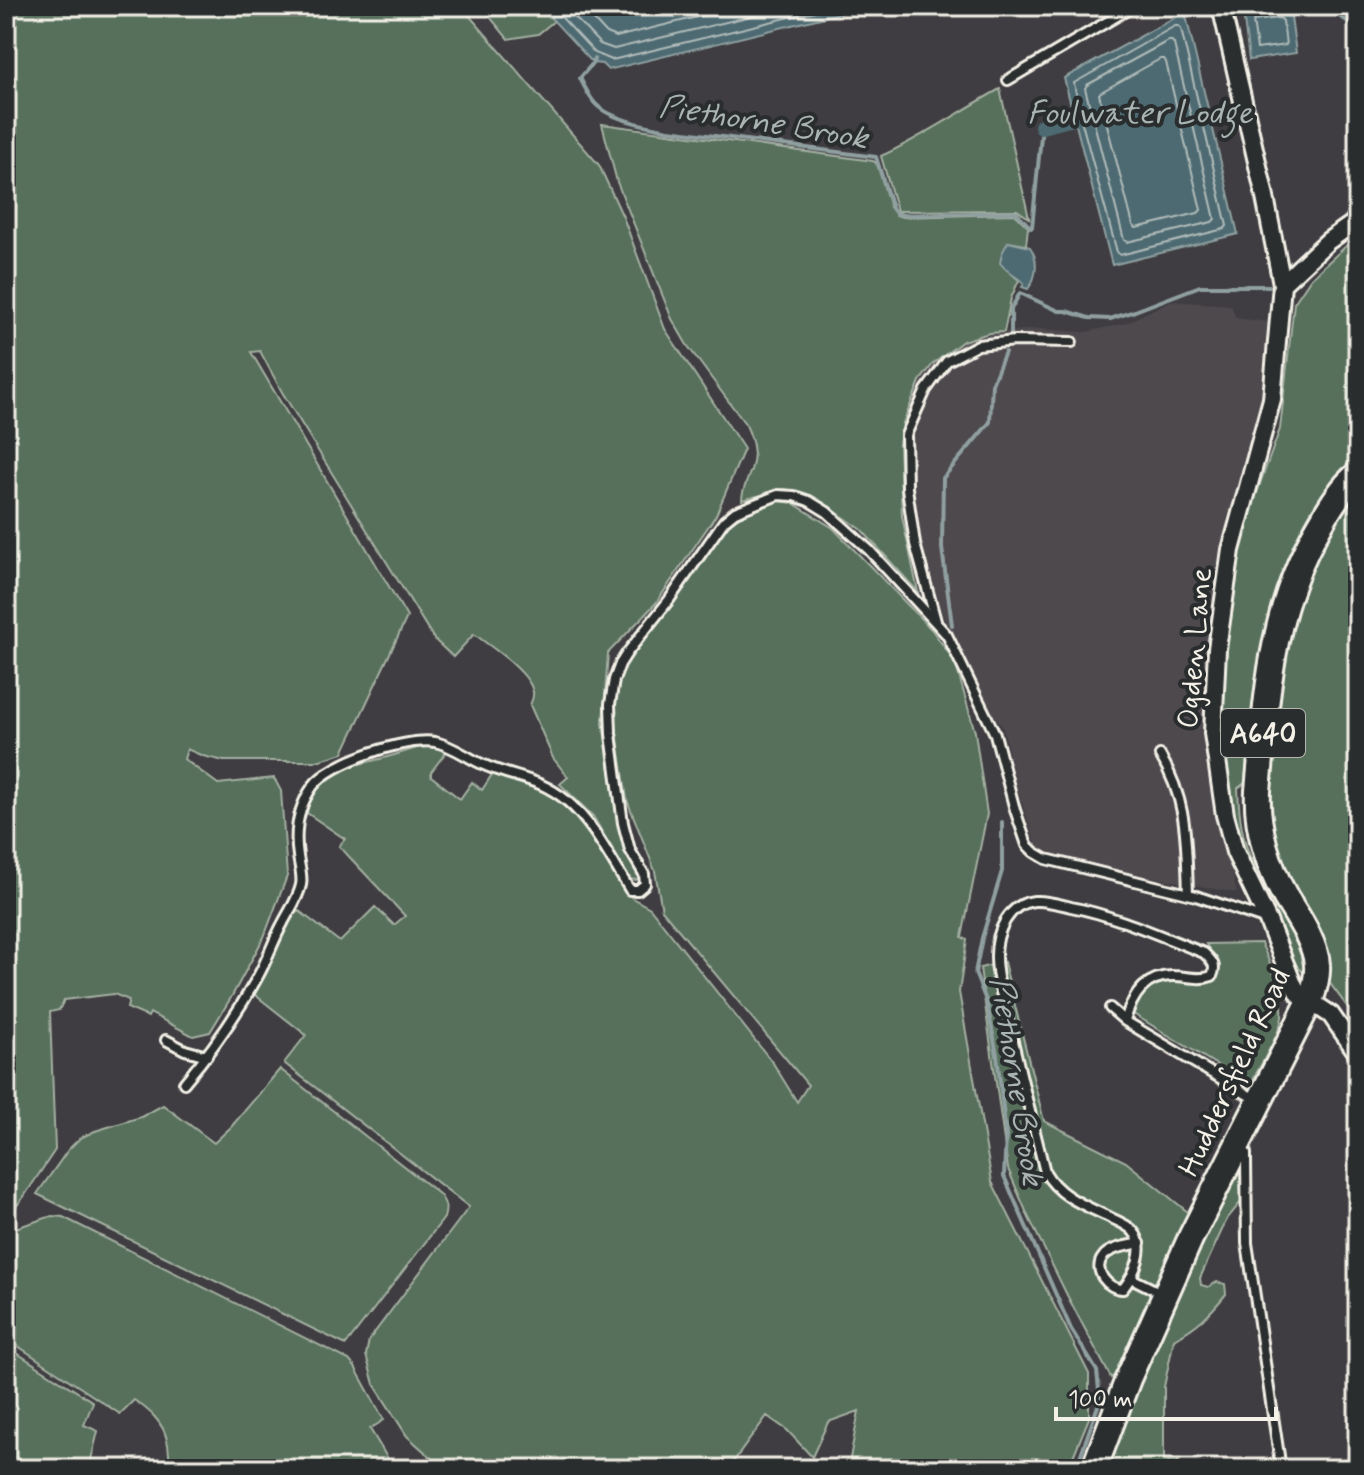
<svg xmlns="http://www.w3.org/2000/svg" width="1364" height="1475" font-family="Mynerve,sans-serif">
<rect width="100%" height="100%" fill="#3f3d41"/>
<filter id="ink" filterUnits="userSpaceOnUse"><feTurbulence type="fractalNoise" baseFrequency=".0125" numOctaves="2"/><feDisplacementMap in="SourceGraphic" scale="16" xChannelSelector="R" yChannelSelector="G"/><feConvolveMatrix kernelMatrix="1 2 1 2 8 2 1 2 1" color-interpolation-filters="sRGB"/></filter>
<g filter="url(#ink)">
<!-- built -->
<path fill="#4e484e" d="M1170 301 1231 305 1236 318 1269 322 1270 386 1265 421 1227 518 1205 668 1207 769 1237 893 1072 862 1040 850 1034 839 1016 785 1003 728 979 693 950 634 932 588 918 592 902 516 899 443 903 423 920 381 933 364 963 341 989 333 1038 329 1086 332 1126 323Z"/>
<!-- green -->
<path fill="#566f5c" stroke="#a5b0a2" stroke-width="2" d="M6 6H461L599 165 623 217 665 329 744 449 716 515 656 603 608 653 603 723 620 835 639 878 636 880 629 879 593 816 560 784 568 777 553 758 530 705C532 700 534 697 533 692 530 672 490 646 474 634L453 657 434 639 282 392 260 351 251 352 407 617 343 753 317 761H224L203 756 187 749 184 759 218 784 274 778 281 791 287 876 264 937 232 996 210 1032 193 1036 150 1013 148 1017 127 1008 129 1000 114 994 64 1000 59 1010 50 1012 55 1150 23 1198 14 1209 6 1213Z
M481 6H540L554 21 538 34 508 39Z
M1000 89 1029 218 1017 210 897 211 881 156C923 137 960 111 1000 89Z
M602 124 873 161 876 163 878 167 890 207 896 215 902 217 1015 214 1028 227 1026 245 1008 242 1014 276 1019 280 1011 298 1004 332 989 333 963 341 933 364 920 381 903 423 899 444 902 516 918 592 861 529 822 502 802 493 785 489 742 500C742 491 746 484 749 475 757 457 754 442 746 425L687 345 672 319 617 182Z
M1358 235V459C1319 488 1300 526 1284 571 1275 598 1265 625 1260 654 1252 696 1249 740 1245 783L1238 788C1239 816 1242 842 1255 867 1271 901 1299 934 1305 973L1298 968 1247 868 1227 799 1218 700 1236 562 1249 514 1280 429 1294 303 1311 278Z
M1358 483V1011L1349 1009 1329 982 1324 936 1275 851 1263 793 1279 652 1311 553Z
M779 501 793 503 833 528 932 630 955 662 975 732 987 814 962 937 967 940 959 992 992 1182 1089 1374V1418L1068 1469H848L859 1411 828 1422 812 1457 787 1430 767 1416 728 1469H444L407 1436 374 1384 366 1355 369 1340 469 1207 284 1063 306 1035 254 994 292 916 299 911 340 942 375 907 394 925 405 916 339 846 345 839 307 813C313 770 349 767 384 758 399 754 413 749 427 745L438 747 446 752 431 772V776L460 799 472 782 482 790 493 773 542 788 562 801 583 825 617 879 632 898 650 908 773 1063 797 1102 808 1085 662 910 655 871 627 800 614 712 619 678 630 655 679 595 712 543 732 521 754 509Z
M1261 943C1270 962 1287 1001 1281 1022 1275 1044 1260 1065 1250 1085L1135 1015 1132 1012C1143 972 1175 979 1208 982 1224 970 1214 958 1206 944Z
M1004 962 1044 1121 1126 1162 1189 1213 1120 1371 1111 1378 1068 1297 1028 1216 1008 1169 980 968Z
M280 1069 439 1194C446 1203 447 1208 444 1218L346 1345 37 1194 68 1150 80 1138 95 1131 141 1117 163 1105 214 1143 231 1127Z
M1242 1159 1241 1202 1227 1219 1200 1278 1201 1285 1208 1287 1217 1282 1225 1284 1226 1294C1209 1315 1198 1326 1174 1339L1164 1387V1461L1180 1460 1170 1469H1104L1139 1370Z
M52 1216 63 1217 349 1360 355 1367 384 1420 370 1429 394 1469H177C165 1456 171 1455 167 1440 163 1422 149 1410 134 1400L120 1414 6 1338V1231Z
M6 1346 93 1402 84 1425 98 1431 90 1464 97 1469H6Z"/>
<!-- water -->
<path fill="#4d6a72" stroke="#90a0a1" stroke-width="2" d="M540 6H870L608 70 602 64 593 63Z
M1290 10 1296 53 1249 60 1243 12Z
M1185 12 1238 234 1112 265 1064 78Z
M1008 242 1030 247C1039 260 1037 277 1028 289L1022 287 1024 283C1014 275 1008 273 1000 263L1002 253Z"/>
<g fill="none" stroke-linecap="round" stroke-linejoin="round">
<!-- shore -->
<path stroke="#b1bbb9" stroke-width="2" d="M551 6 595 53 612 60 836 6
M564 6 600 44 614 49 793 6
M581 6 606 33 616 37 742 6
M1280 18 1283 21 1286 45 1257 49 1253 21Z
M1175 26H1179L1181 29 1227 226 1224 229 1120 255 1117 252 1082 123 1074 83Z
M1168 41H1172L1174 44 1215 219 1212 222 1127 242 1124 240 1085 88 1087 85Z
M1160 59H1164L1166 62 1201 210 1198 213 1136 228 1133 225 1099 94 1101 92Z"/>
<!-- stream -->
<path stroke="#90a0a1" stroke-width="4" d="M1324 6 1358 28
M1185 12 1188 6
M594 59 593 63 580 78C584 86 588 94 593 101 606 119 647 126 669 130L876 157 892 208 896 213 903 215 1016 212 1031 228
M1032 227 1042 126
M1011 334V309L1020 293 1059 311H1066L1089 318 1110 319 1135 311 1200 286H1269
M952 625 942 548 943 478 990 422 992 384 1005 352
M1002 822V871L982 938 975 973 987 1003 997 1055 1006 1135 1004 1176 1071 1329 1097 1371 1100 1400 1080 1457 1073 1469"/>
<!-- canal -->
<path stroke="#4d6a72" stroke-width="16" d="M1042 126 1073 118"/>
<defs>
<path id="lane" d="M1008 80 1134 6
M936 621 915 544 907 488 906 435 926 390 947 361 978 345 1015 341 1072 342
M1160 755C1188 802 1186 840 1188 894
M1110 1008 1125 1021 1258 1101
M1125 1021C1132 996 1145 975 1174 976 1187 976 1199 981 1212 976 1217 965 1212 961 1204 953 1160 936 1117 916 1071 907 1059 904 1046 900 1034 901 1008 904 996 932 996 956 996 980 1005 1006 1010 1028 1021 1076 1033 1124 1045 1172 1059 1197 1086 1206 1111 1218 1119 1222 1128 1225 1133 1231 1148 1247 1134 1275 1123 1289 1108 1290 1092 1270 1103 1257 1110 1247 1129 1246 1140 1243
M166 1040 185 1050 207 1056
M184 1083C212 1050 236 1016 257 978 267 961 273 941 283 923 289 911 298 899 301 885 303 876 299 865 298 856 294 830 298 807 313 786 330 762 406 737 435 742 454 746 467 758 484 765 516 779 538 777 567 801 594 824 611 860 630 890H638L645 884 644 874 630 850 623 823 611 734 610 704 614 680 620 664 627 653 669 600 724 521 735 512 778 495 794 496 809 501 827 512 869 550 947 635 995 734 1015 810 1027 845 1034 852 1046 859 1196 896 1264 919
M1240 1147 1246 1153V1159L1247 1243 1281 1469
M1131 1278 1163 1294"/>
<path id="street" d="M1221 6 1264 192 1282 284 1272 399 1231 550 1217 649 1213 733 1225 815 1235 852 1268 921 1292 982 1298 993 1331 1015 1358 1054
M1282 284 1328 241 1358 220"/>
<path id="primary" d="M1094 1469 1128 1379 1191 1237 1310 1001C1314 990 1318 977 1317 965 1316 943 1297 916 1286 898 1268 866 1256 827 1258 791 1267 695 1270 608 1321 523 1331 505 1342 487 1358 474"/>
</defs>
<!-- lane casing -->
<use href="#lane" stroke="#f4f1e8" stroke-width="14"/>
<!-- street casing -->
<use href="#street" stroke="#f4f1e8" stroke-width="22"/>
<!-- primary casing -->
<use href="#primary" stroke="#f4f1e8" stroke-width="30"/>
<!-- lane -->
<use href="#lane" stroke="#2a2d2e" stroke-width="8"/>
<!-- street -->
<use href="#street" stroke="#2a2d2e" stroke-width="16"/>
<!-- primary -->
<use href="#primary" stroke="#2a2d2e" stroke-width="24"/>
</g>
</g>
<g text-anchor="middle" stroke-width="8" stroke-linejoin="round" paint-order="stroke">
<!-- shield labels -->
<rect fill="#2a2d2e" stroke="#b7b6b0" stroke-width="2" x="1221" y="709" width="84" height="48" rx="6"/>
<g font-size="28" font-weight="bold" fill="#f4f1e8">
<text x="1263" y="743">A640</text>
</g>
<!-- street labels -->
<g font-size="30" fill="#f4f1e8" stroke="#2a2d2e">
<text transform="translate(1194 648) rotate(-85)" y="10">Ogden Lane</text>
<text transform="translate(1234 1072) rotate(-65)" y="10">Huddersfield Road</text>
</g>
<!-- water labels -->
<g font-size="32" font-style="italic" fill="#a9b4b3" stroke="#2a2d2e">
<text x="1140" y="123">Foulwater Lodge</text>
<text transform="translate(764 121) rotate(9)" y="11">Piethorne Brook</text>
<text transform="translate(1018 1081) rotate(81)" y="11">Piethorne Brook</text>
</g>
</g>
<!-- margin -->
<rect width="1364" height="1475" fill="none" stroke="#2a2d2e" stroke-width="32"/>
<rect x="16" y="16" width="1332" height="1443" fill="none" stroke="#f4f1e8" stroke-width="3" filter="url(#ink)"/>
<!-- scale -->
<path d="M1056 1407v12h220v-12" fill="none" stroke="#f4f1e8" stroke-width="4"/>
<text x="1068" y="1407" font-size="24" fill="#f4f1e8" stroke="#2a2d2e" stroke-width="6" paint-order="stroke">100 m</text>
</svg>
